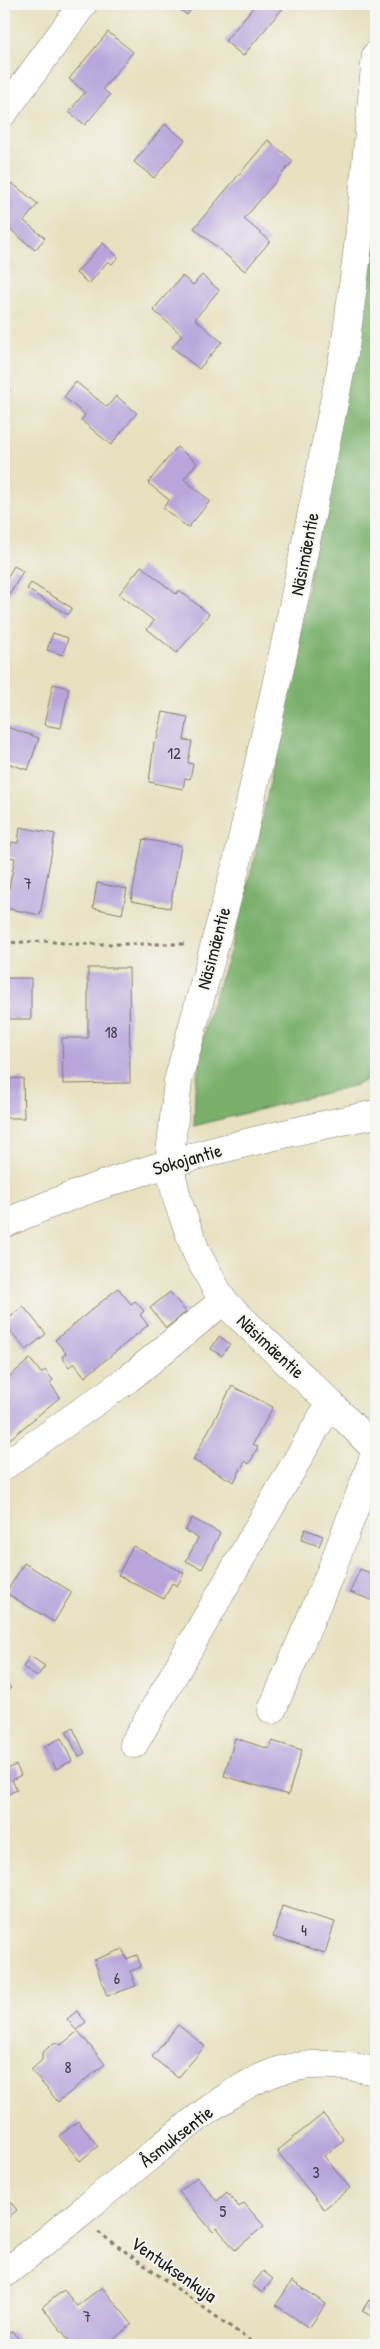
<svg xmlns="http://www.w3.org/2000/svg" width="380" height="2349" font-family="'Patrick Hand',sans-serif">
<rect width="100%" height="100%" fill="#f6f6f2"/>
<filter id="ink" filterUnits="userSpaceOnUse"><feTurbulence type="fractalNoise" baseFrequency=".02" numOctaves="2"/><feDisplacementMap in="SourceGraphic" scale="10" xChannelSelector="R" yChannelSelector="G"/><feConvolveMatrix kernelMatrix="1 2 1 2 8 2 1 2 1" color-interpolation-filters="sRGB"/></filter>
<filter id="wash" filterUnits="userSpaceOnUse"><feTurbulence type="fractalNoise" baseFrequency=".0096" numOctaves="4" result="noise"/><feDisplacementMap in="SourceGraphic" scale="20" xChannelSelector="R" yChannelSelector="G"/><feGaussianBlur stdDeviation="1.12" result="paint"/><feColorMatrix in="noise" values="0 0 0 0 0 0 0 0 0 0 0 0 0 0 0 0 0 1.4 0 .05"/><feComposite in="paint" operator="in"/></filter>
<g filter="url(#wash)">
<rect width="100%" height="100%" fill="#e7e1c0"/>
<!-- forest -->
<path fill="#7ab06c" stroke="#4b6644" d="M376 159V1074L357 1085 194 1126 195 1089 206 1021 230 952 254 860 300 634Z"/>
<g id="blocks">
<!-- building -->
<path fill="#b7a5db" d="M173 4H196L187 15Z
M256 4H278L283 8 243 56 225 41Z
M108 32 133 52 103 89 110 95 85 125 69 112 85 92 69 79Z
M165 124 185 140 154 178 134 162Z
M268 140 293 161 244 219 270 241 245 271 194 228Z
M12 183 38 204 24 221 45 238 35 250 4 224V193Z
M103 243 118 257 112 264 108 261 89 284 76 273Z
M202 275 219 290 195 319 222 342 199 369 172 347 182 335 153 310 182 276 193 285Z
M76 382 107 407 116 396 137 413 111 445 81 420 85 415 64 397Z
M4 386 10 390 4 398Z
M177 447 197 463 184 479 210 501 188 528 163 508 169 500 148 483Z
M14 566 23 571 10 594 4 590V583Z
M141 566 176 594 179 590 209 614 177 653 147 629 154 621 119 594Z
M31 583 72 608 68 615 27 589Z
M53 633 68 638 63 655 47 650Z
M53 684 69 688 61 728 44 725Z
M163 712 188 717 184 740 192 741 188 763 193 764 190 779 185 778 183 789 149 782 154 742 157 739Z
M4 726 39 738 28 770 4 762Z
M20 827 55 834 40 915 5 908 15 858 8 857 12 842 18 843Z
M143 839 181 846 170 908 131 901Z
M97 883 127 889 122 914 93 908Z
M88 968H129L130 1083 63 1084 62 1038H88Z
M4 978H31V1019H5Z
M23 1078 24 1118H4V1079Z
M118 1288 131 1304 135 1301 144 1311 140 1315 148 1325 85 1377 74 1363 69 1367 62 1357 66 1353 55 1340Z
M170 1292 186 1312 166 1328 150 1308Z
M23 1306 46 1334 26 1350 4 1323Z
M219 1336 230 1344 222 1356 211 1349Z
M30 1359 41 1373 45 1370 53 1380 50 1383 60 1397 4 1444V1381Z
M232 1386 273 1407 253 1444 258 1447 249 1464 245 1461 234 1482 193 1460Z
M192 1518 220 1533 202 1569 186 1561 198 1538 185 1531Z
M305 1529 323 1536 319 1546 301 1540Z
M133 1546 184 1573 177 1586 172 1583 164 1599 118 1575Z
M24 1563 72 1592 54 1622 6 1593Z
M360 1569 376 1575V1602L350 1592Z
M30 1656 45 1666 37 1677 23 1667Z
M4 1678 11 1688 4 1693Z
M73 1728 85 1753 79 1757 66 1731Z
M61 1738 72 1761 56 1769 45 1746Z
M235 1738 269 1749 272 1741 302 1750 288 1795 224 1776Z
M4 1762 7 1769 16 1765 21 1775 12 1780 17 1790 4 1796Z
M282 1906 335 1922 325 1953 273 1937Z
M123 1949 126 1959 137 1955 141 1967 130 1971 136 1986 107 1996 94 1960Z
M77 2011 86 2022 76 2030 67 2019Z
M178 2025 205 2046 178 2078 152 2057Z
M78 2031 105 2064 58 2102 31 2070 42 2060V2053L55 2042 61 2045Z
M323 2114 344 2140 324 2156 350 2188 324 2209 277 2151Z
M78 2121 98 2146 80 2161 59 2136Z
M197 2177 217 2201 227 2192 239 2207 244 2203 264 2226 235 2250 217 2228 213 2232 179 2192Z
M4 2194 17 2210 4 2221Z
M263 2271 273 2279 262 2293 252 2285Z
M292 2281 326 2304 309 2328 276 2305Z
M102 2287 132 2324 107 2345H73L42 2307 64 2290 77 2306Z
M369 2300 376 2304 375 2318 362 2311Z
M12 2331 24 2345H4V2337Z"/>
</g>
</g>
<g filter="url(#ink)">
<use href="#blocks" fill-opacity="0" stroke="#827e6e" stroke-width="1"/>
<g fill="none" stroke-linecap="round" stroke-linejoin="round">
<defs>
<path id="minor" d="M4 112 83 4
M4 1224C122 1170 249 1140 376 1114
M330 1403 376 1450
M4 1466 128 1379 223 1301
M272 1710 331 1571 376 1451
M134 1744 330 1403 223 1301 197 1254 178 1202 169 1164 178 1081 238 858 288 631 345 348 359 239 376 55
M4 2274C53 2236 100 2196 149 2157 183 2129 239 2081 282 2070 314 2061 344 2065 376 2071"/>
</defs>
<!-- minor casing -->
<use href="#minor" stroke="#827e6e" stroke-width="29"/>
<!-- path -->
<path stroke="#827e6e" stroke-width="3" stroke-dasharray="4 4" stroke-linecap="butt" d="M4 943 46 941 72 944H187
M98 2232 256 2345"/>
<!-- minor -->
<use href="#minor" stroke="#fff" stroke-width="28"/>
</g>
</g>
<g text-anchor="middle" stroke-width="4" stroke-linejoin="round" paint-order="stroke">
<!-- number labels -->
<g font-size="16" fill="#433e4c">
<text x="174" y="759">12</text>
<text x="28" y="889">7</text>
<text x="111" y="1038">18</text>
<text x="304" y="1936">4</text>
<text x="117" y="1984">6</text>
<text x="68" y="2073">8</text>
<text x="316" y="2178">3</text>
<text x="223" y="2217">5</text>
<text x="87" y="2322">7</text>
</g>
<!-- street labels -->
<g font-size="19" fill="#1c1c1c" stroke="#f6f6f2">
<text transform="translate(304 554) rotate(-79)" y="7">Näsimäentie</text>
<text transform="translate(213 948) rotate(-75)" y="7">Näsimäentie</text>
<text transform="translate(187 1159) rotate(-16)" y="7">Sokojantie</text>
<text transform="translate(271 1346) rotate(43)" y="7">Näsimäentie</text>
<text transform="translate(176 2136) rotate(-38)" y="7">Åsmuksentie</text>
<text transform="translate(174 2269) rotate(35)" y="7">Ventuksenkuja</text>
</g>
</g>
<!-- margin -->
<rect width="380" height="2349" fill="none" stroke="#f6f6f2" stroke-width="20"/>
</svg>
